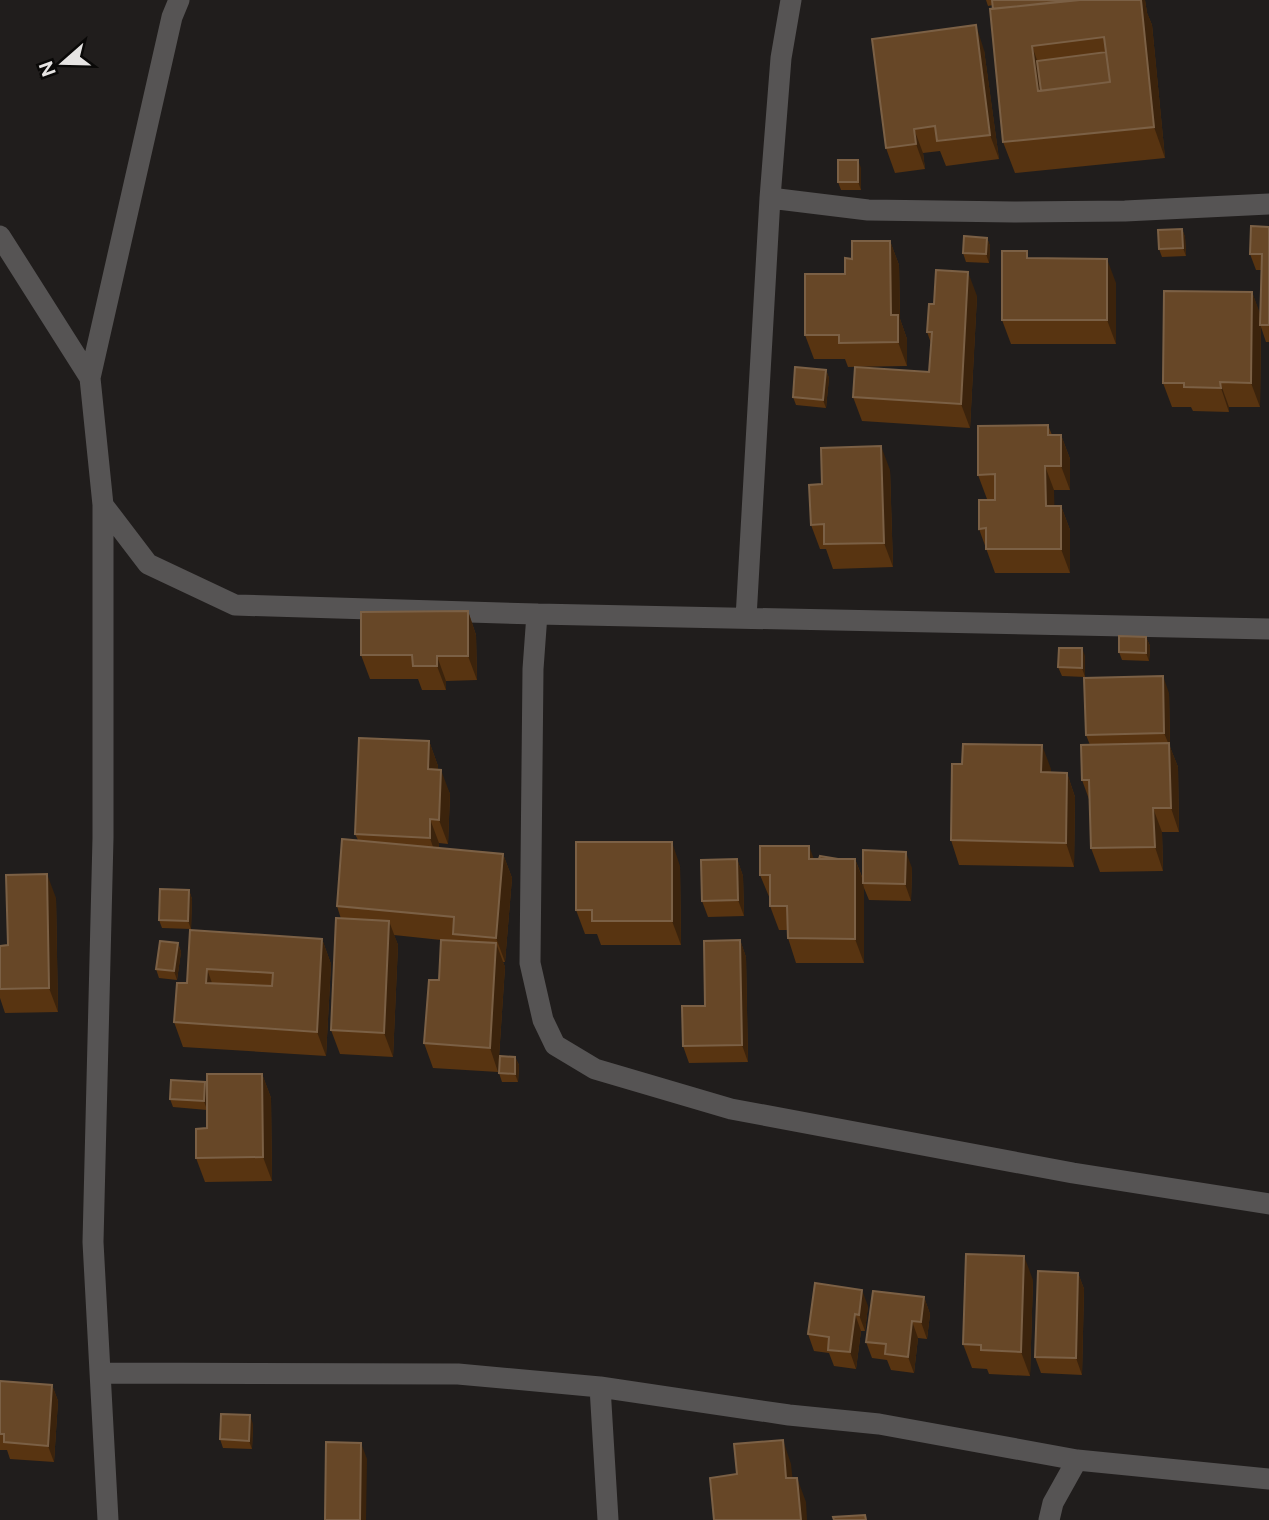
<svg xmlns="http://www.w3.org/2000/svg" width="1269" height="1520" font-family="'Public Sans',sans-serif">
<rect width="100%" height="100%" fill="#201d1c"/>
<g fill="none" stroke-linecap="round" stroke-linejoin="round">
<!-- minor -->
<path stroke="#565454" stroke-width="21" d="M770 198 868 210 1014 212 1125 211 1269 204
M0 236 90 378 103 505 148 564 235 605 537 614 1269 629
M90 378 172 17 179 0
M103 505V838L93 1242 108 1520
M537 614 533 669 530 963 543 1020 555 1045 595 1069 731 1109 1073 1173 1269 1204
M746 618 770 198 781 58 791 0
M100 1373 458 1374 600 1387 789 1415 879 1424 1077 1460 1269 1479
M600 1387 608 1520
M1049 1520 1053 1503 1077 1460"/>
</g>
<!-- wall -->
<path fill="#583411" d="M986 0H1145L1147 13 1152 25 1165 158 1015 173 1003 142 993 5 988 6Z
M984 50 999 159 946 166 940 151 923 153 925 169 895 173 886 148Z
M861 168V190H841L838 182Z
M1269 227V342H1266L1261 327 1260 407H1229V412L1193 411 1191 407H1172L1163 383 1252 292 1260 315 1261 270H1256L1250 254Z
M1182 229 1185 237 1186 256 1162 257 1159 249Z
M987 238 990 246 989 263 966 262 963 253Z
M890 241 899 265 900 319 907 339V366L848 367 845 359H814L805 335 845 274 852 259Z
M1116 283V344H1011L1002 320Z
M977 296 970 428 862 421 853 397 929 372 931 343 927 332 934 304Z
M826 370 829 378 826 408 796 405 793 397Z
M1048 425 1052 435H1061L1070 459V490H1054V506H1061L1070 530V573H995L979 529 995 499H987L978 475Z
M890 470 893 567 833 569 826 549H820L811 525 822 484Z
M468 611 476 635 477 680 446 681V690H422L418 679H370L361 655Z
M1146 637 1150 646 1149 661 1122 660 1119 652Z
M1085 656V677L1062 676 1058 667Z
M1169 693 1170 747 1178 767 1179 832H1162L1163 871 1100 872 1091 848 1090 802 1082 780 1090 745 1086 735Z
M429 741 438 766V769L450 794 448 844 439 843V848L503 854 512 878 505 962H503L505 967 498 1072 433 1068 424 1043 439 980 441 940 394 935 398 945 393 1057 340 1054 331 1030 341 919 337 906 358 840 355 834Z
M1051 769V772L1067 773 1075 797 1074 867 959 865 951 840Z
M737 859 743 876 744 916 708 917 702 901Z
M814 859H855L863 879 912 868 911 901 869 900 864 888V963H796L788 938V930H779L770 906V899L760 875Z
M680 866 681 945H601L597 934H585L576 910Z
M189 890 192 899 191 929 162 928 159 920Z
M56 898 58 1012 5 1013 0 998V946L8 945Z
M190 930 322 939 331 964 326 1056 183 1047 174 1022 187 983Z
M740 940 746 957 748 1062 689 1063 683 1046Z
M178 943 181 952 177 980 159 978 156 969Z
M515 1057 519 1065 518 1082H502L499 1073Z
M262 1074 271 1098 272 1181 205 1182 196 1158 207 1128V1110L173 1107 170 1099 207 1087Z
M1078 1273 1084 1289 1082 1375 1041 1373 1035 1357Z
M1033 1280 1030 1376 989 1374 987 1369 972 1368 963 1344Z
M924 1297 930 1314 927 1339 918 1338 914 1373 891 1370 887 1360 872 1358 866 1342Z
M868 1306 865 1331H861L856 1369 834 1366 829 1353 814 1351 808 1334Z
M0 1381 52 1385 58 1401 54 1462 10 1459 7 1450H0Z
M253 1424 252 1449 223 1448 220 1439Z"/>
<!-- shaded-wall -->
<path fill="#3b230c" d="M1141 0H1142L1152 25 1165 158 1154 127Z
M1142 0H1145L1147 13Z
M976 25 984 50 999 159 990 135Z
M1032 46 1043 77 1047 106 1038 91Z
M914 129 923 153 925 169 916 144Z
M858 160 861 168V190L858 182Z
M1182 229 1185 237 1186 256 1183 248Z
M987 238 990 246 989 263 986 254Z
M890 241 899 265 900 319 907 339V366L898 342 891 315Z
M1107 259 1116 283V344L1107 320Z
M968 272 977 296 970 428 961 404Z
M1252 292 1261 316 1260 407 1251 383Z
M826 370 829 378 826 408 823 400Z
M1220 382 1229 407V412L1221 388Z
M1061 435 1070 459V490L1061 466Z
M881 446 890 470 893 567 884 543Z
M1045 466 1054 490 1055 530 1046 506Z
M1061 506 1070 530V573L1061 549Z
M468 611 476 635 477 680 468 656Z
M1146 637 1150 646 1149 661 1146 653Z
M1082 648 1085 656V677L1082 668Z
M437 656 446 681V690L437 666Z
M1163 676 1169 693 1170 747 1178 767 1179 832 1171 808 1169 745 1164 733Z
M429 741 438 766 437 793 428 769Z
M1042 745 1051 769 1050 796 1041 772Z
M441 770 450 794 448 844 439 820Z
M1067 773 1075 797 1074 867 1066 843Z
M1153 808 1162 832 1163 871 1155 847Z
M430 819 439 843 438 862 430 838Z
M672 842 680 866 681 945 672 921Z
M809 846 818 870 809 859Z
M906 852 912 868 911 901 905 884Z
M503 854 512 878 505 962 496 938Z
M737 859 743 876 744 916 738 900Z
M855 859 864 883H863L864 888V963L855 939Z
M47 874 56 898 58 1012 49 988Z
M189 890 192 899 191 929 188 921Z
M389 921 398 945 393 1057 384 1033Z
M322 939 331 964 326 1056 317 1032Z
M740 940 746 957 748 1062 742 1045Z
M178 943 181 952 177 980 174 971Z
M496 943 505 967 498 1072 490 1048Z
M207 969 216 994 206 983Z
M515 1057 519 1065 518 1082 515 1074Z
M262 1074 271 1098 272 1181 263 1157Z
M205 1082 208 1090 207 1110 204 1101Z
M1024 1256 1033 1280 1030 1376 1021 1352Z
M1078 1273 1084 1289 1082 1375 1076 1358Z
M862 1290 868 1306 865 1331 859 1315Z
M924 1297 930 1314 927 1339 921 1322Z
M855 1314 861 1331 856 1369 850 1352Z
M912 1321 918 1338 914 1373 908 1357Z
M52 1385 58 1401 54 1462 48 1446Z
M250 1415 253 1424 252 1449 249 1441Z
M783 1440 791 1464 795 1502 786 1478Z
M361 1443 367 1459 366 1520H360Z
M797 1478 806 1502 807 1520H801Z"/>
<!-- building -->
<path fill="#674727" stroke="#7b6045" stroke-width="2" fill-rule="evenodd" d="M992 0H1073L993 9Z
M1080 0H1141L1154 127 1003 142 990 9ZM1104 37 1110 82 1038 91 1032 46Z
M976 25 990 135 937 141 935 126 914 129 916 144 886 148 872 39Z
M1106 52 1110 82 1041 91 1037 61Z
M838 160H858V182H838Z
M1251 226 1269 227V325H1260L1262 254H1250Z
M1182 229 1183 248 1159 249 1158 230Z
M964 236 987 238 986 254 963 253Z
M852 241H890L891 315H898V342L839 343V335H805V274H845V258L852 259Z
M1002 251H1027V258L1107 259V320H1002Z
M936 270 968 272 961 404 853 397 855 367 929 372 932 332H927L929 304H934Z
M1164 291 1252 292 1251 383 1220 382 1221 388 1184 387V383H1163Z
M795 367 826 370 823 400 793 397Z
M1048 425V435H1061V466H1045L1046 506H1061V549H986V528L979 529V500H995V474L978 475V426Z
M881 446 884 543 824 544V524L811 525 809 485 822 484 821 448Z
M468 611V656H437V666H413L412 655H361V612Z
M1119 636 1146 637V653L1119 652Z
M1059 648H1082V668L1058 667Z
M1163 676 1164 733 1086 735 1084 678Z
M359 738 429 741 428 769 441 770 439 820 430 819V838L355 834Z
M1169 743 1171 808H1153L1155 847 1091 848 1089 780H1082L1081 745Z
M963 744 1042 745 1041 772 1067 773 1066 843 951 840 952 764H962Z
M342 839 503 854 496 938 453 934 454 917 337 906Z
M576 842H672V921H592V910H576Z
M760 846H809V859H855V939L788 938 787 906H770V875H760Z
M863 850 906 852 905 884 863 883Z
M820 856 838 859H819Z
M737 859 738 900 702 901 701 860Z
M47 874 49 988 0 989V946L8 945 6 875Z
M160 889 189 890 188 921 159 920Z
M336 918 389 921 384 1033 331 1030Z
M190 930 322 939 317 1032 174 1022 177 983H187ZM207 969 273 973 272 986 206 983Z
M441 940 496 943 490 1048 424 1043 429 980H439Z
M740 940 742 1045 683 1046 682 1006H705L704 941Z
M160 941 178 943 174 971 156 969Z
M500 1056 515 1057V1074L499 1073Z
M207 1074H262L263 1157 196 1158V1129L207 1128Z
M171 1080 205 1082 204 1101 170 1099Z
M966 1254 1024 1256 1021 1352 981 1350V1345L963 1344Z
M1038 1271 1078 1273 1076 1358 1035 1357Z
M815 1283 862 1290 859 1315 855 1314 850 1352 828 1350 829 1337 808 1334Z
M873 1291 924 1297 921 1322 912 1321 908 1357 885 1354 886 1344 866 1342Z
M0 1381 52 1385 48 1446 4 1442V1434H0Z
M221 1414 250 1415 249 1441 220 1439Z
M783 1440 786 1478H797L801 1520H714L710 1478 737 1474 734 1444Z
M326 1442 361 1443 360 1520H325Z
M865 1515 866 1520H834L833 1517Z"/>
<!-- north arrow -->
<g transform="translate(63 63) rotate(250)" stroke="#090807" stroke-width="5" paint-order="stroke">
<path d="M0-5L12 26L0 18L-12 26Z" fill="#e6e4e3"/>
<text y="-10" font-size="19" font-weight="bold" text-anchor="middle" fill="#e6e4e3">N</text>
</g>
</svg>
